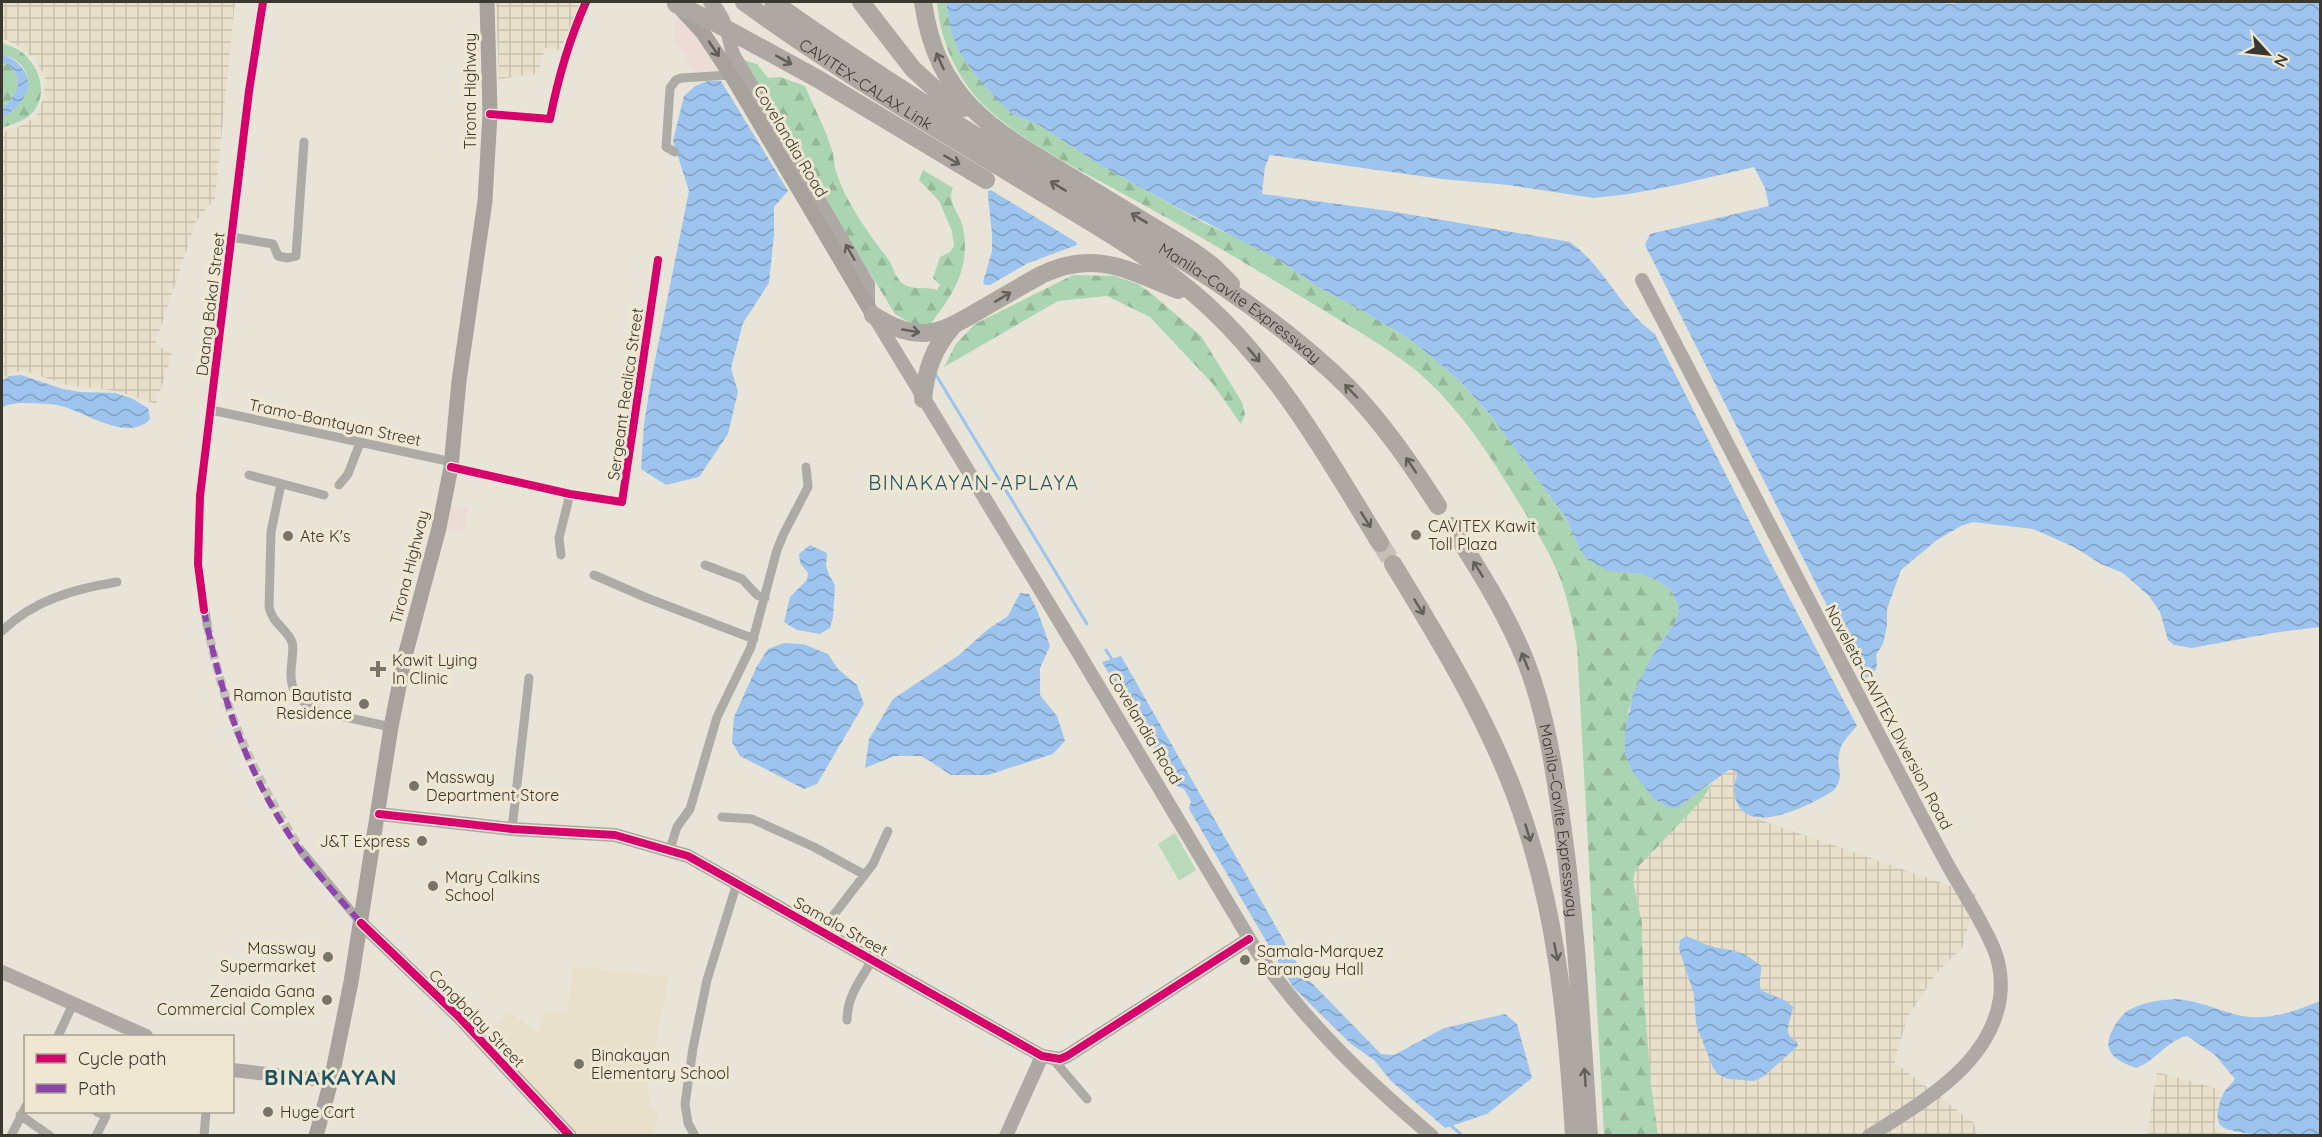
<svg xmlns="http://www.w3.org/2000/svg" width="2322" height="1137" font-family="Quicksand,sans-serif">
<defs>
<pattern id="industrial-grid" width="8" height="8" patternUnits="userSpaceOnUse" patternTransform="scale(1.5)"><rect width="8" height="8" fill="#e8e0cb"/><path d="M0 4h8M4 0v8" fill="none" stroke="#c8c1af"/></pattern>
<pattern id="forest-firs" width="22" height="20" patternUnits="userSpaceOnUse" patternTransform="scale(1.5)"><rect width="22" height="20" fill="#abd5b2"/><path d="M5 1l3.5 6h-7zM16 11l3.5 6h-7z" fill="#94b799"/></pattern>
<pattern id="water-waves" width="16" height="10" patternUnits="userSpaceOnUse" patternTransform="scale(1.5)"><rect width="16" height="10" fill="#9dc4ee"/><path d="M0 5q4-4 8 0t8 0" fill="none" stroke="#81a0c1"/></pattern>
</defs>
<rect width="100%" height="100%" fill="#e9e4d8"/>
<!-- commercial -->
<path fill="#eddcd5" d="M679 12 722 72 697 75 673 39 675 21Z
M449 506 468 509 464 532 445 528Z"/>
<!-- industrial -->
<path fill="url(#industrial-grid)" d="M2 2H235L215 199 196 221 155 344 172 354 156 404 117 391 66 385 32 373 20 371 2 378V133L23 125 37 115 44 96 45 77 36 61 21 47 2 38Z
M496 2H581L560 50 545 48 538 74 499 79Z
M1729 770H1734L1737 772 1734 787 1738 804 1752 817 1977 895 1962 948 1938 971 1908 1016 1894 1062 1974 1123 1977 1135H1658L1651 1085 1643 983 1642 923 1633 881 1635 870 1709 791 1713 783Z
M2157 1072 2222 1090 2214 1127 2228 1135H2147Z"/>
<!-- built -->
<path fill="#e8e0cb" d="M573 966 669 977 647 1086 650 1102 659 1113 653 1135H578L484 1041 508 1011 537 1032 545 1010 567 1011Z"/>
<!-- forest -->
<path fill="url(#forest-firs)" d="M937 2H946L951 30 959 52 990 92 1014 115 1039 125 1100 165 1204 223 1253 245 1281 261 1316 286 1363 311 1411 340 1460 381 1491 416 1566 518 1580 550 1620 572 1641 574 1658 581 1672 591 1679 609 1676 621 1649 661 1628 711 1649 792C1657 803 1665 807 1679 808L1698 792 1713 783 1701 801 1635 870 1633 881 1642 923 1643 983 1651 1085 1658 1135H1604L1577 647C1573 623 1568 601 1560 578 1549 550 1532 524 1516 498 1488 452 1456 403 1413 368 1379 342 1341 321 1305 299 1247 264 1190 230 1131 198 1084 172 1011 137 976 97 953 70 940 37 937 2Z
M2 43C7 45 14 47 19 50 38 63 49 91 34 111 26 121 13 124 2 128V118C20 108 39 81 19 63 14 58 7 56 2 54Z
M740 59 757 64 768 78 780 77 805 86C814 108 827 131 833 154 834 159 834 164 835 168 845 202 868 232 888 259 894 267 894 276 902 283 912 291 926 286 937 290L940 285 933 278 940 257 950 252 954 246 952 231 939 201 919 180 923 170 953 188C946 202 961 215 963 228 971 268 953 295 929 326L917 327 895 314Z
M2 61C26 75 20 93 2 109Z
M1073 275 1114 276 1138 284 1152 294 1201 336 1242 402 1245 414 1241 424 1212 383 1150 317 1107 296 1058 301 944 367 956 344 975 324Z"/>
<!-- garden -->
<path fill="#b8dabb" d="M1175 833 1196 870 1179 881 1158 844Z"/>
<!-- water -->
<path fill="url(#water-waves)" d="M946 2H1932L1954 4 1956 2H2320V627L2273 633 2192 648 2174 645 2168 640 2160 612 2149 596 2123 573 2101 564 2074 547 2033 529 1973 522 1961 526 1937 540 1901 570 1887 609V626L1883 644 1876 655C1878 669 1877 672 1864 679L1645 245 1650 234 1769 206 1765 188 1754 167 1677 185 1629 194 1594 198 1508 185 1442 179 1270 155 1265 167 1262 194 1390 211 1570 242C1605 267 1620 309 1655 334L1766 554 1857 726C1849 735 1841 742 1839 754 1836 770 1846 776 1833 791 1810 805 1740 843 1734 791 1733 785 1737 779 1737 773L1734 770H1729L1698 792 1679 808H1669L1654 799 1632 771 1625 753V732L1633 695 1649 661 1676 621 1679 609 1672 591 1658 581 1641 574 1608 571 1588 560 1580 550 1566 518 1491 416 1460 381 1411 340 1363 311 1316 286 1281 261 1178 208 1100 165 1039 125 1014 115 1002 105 977 77 959 52 951 31Z
M2 54C39 69 34 100 2 118V109C20 93 26 75 2 61Z
M708 81H721L788 191 774 207V235L769 283 743 323 731 368 738 392 728 434 699 477 666 485 641 469 644 424 652 375 689 191 673 141 684 96 695 86Z
M991 190 1076 242 1077 245 1028 263 990 285H985L983 282 992 251V234L988 196V191Z
M21 375 63 389 81 392 115 393 131 398 148 408 150 419C129 443 85 412 61 406 50 403 39 404 28 403 20 403 9 403 2 408V381L9 376Z
M810 545 827 553 826 565 829 575 835 585 833 617 830 628 820 634 797 630 784 622 790 597 807 580 808 573 800 563 799 554Z
M1020 593 1029 594 1037 610 1050 646 1040 668V695L1057 716 1065 741 1053 754 988 775H951L922 756H894L865 768 869 739 893 699 959 655 987 630 1008 616Z
M784 643 803 644 828 654 838 669 857 685 864 704 817 784 804 789 740 756 732 742 734 717 757 666 768 649Z
M1121 656 1303 974 1381 1054 1394 1055 1444 1028 1505 1014 1517 1024 1532 1078 1487 1114 1445 1128 1391 1081 1374 1060 1351 1044 1293 987 1189 809 1191 801 1184 789 1175 785 1102 662Z
M1686 936C1696 940 1707 946 1718 948 1738 951 1744 952 1761 966 1762 975 1758 981 1761 990 1772 997 1783 996 1793 1007 1791 1021 1781 1034 1797 1042L1798 1046 1764 1076 1754 1081 1728 1079 1718 1074 1713 1068 1696 1024 1694 994 1679 949 1680 940Z
M2176 999C2197 1001 2214 1008 2234 1014 2263 1023 2294 1012 2320 1001V1135C2301 1136 2231 1137 2220 1125 2215 1117 2219 1102 2223 1094 2226 1088 2231 1085 2235 1079L2215 1055 2187 1036C2166 1041 2156 1061 2136 1068 2114 1060 2100 1051 2114 1027 2118 1021 2123 1013 2129 1010 2144 1002 2159 1000 2176 999Z"/>
<g fill="none" stroke-linecap="round" stroke-linejoin="round">
<!-- stream -->
<path stroke="#9dc4ee" stroke-width="3" d="M936 375 1087 624
M1106 650 1113 661
M1449 1124 1463 1136"/>
<!-- street-tunnel -->
<path stroke="#c6c1b6" stroke-width="9" stroke-dasharray="9 4.5" stroke-linecap="butt" d="M207 624C225 715 253 774 302 852"/>
<!-- highway-tunnel -->
<path stroke="#c6c1b6" stroke-width="18" stroke-dasharray="18 9" stroke-linecap="butt" d="M1380 543 1393 564"/>
<!-- street -->
<path stroke="#aeaba6" stroke-width="9" d="M490 114 550 119C558 78 569 40 586 2
M675 152 666 147 670 88 676 80 681 78 731 75
M232 237 273 244 278 256 287 258 296 256 304 142
M211 410 452 462
M451 467 570 494 622 502 658 260
M249 475 324 495
M281 484 271 532 269 607C272 623 286 628 292 642 294 648 292 655 292 661 288 687 294 698 317 711L391 727
M339 485 348 474 360 443
M561 555 559 538 570 494
M705 565 742 579 757 595 765 598
M594 575 647 598 754 639
M207 624 198 564 200 496 249 91 263 2
M2 631C34 600 74 589 117 582
M722 817 752 819 814 847 865 875
M512 829 529 678
M670 849 677 827 690 809 717 717 751 647 777 550 783 535 808 487 806 467
M302 852 361 923
M822 930 873 864 888 831
M847 1020C847 996 861 979 873 959
M58 1036 73 1004
M1052 1058 1087 1099
M20 1115 50 1136
M11 1136 26 1106
M96 1136 106 1116 97 1112
M204 1136 206 1112
M695 1136 688 1123 685 1104 693 1048 707 980 737 883"/>
<!-- secondary -->
<path stroke="#aea9a4" stroke-width="14" d="M710 2C725 15 728 35 733 54L868 284V306
M1642 280C1725 438 1807 596 1889 754 1909 792 1929 831 1950 869 1965 895 1982 921 1994 949 2000 964 2002 982 2000 998 1990 1065 1921 1103 1869 1136
M874 316 1078 652 1256 950C1304 1021 1367 1081 1432 1136
M379 814 512 829 615 835 688 856 1042 1056 1060 1059 1067 1056 1249 939
M361 923 459 1017 570 1136
M2 972 146 1036
M232 1070 331 1081
M1006 1136 1042 1056"/>
<!-- primary -->
<path stroke="#a7a39c" stroke-width="15" d="M680 8 703 33 731 75 873 315
M316 1136 331 1081 351 982 391 727 405 656 439 528 451 467 459 381 485 201 490 114 487 2"/>
<!-- highway -->
<g stroke="#ada8a1" stroke-width="18">
<path id="s1" d="M744 2C833 67 928 124 1023 181 1086 220 1152 255 1207 305 1280 372 1329 460 1380 543"/>
<path id="s2" d="M773 2C862 65 953 123 1047 179 1151 241 1261 301 1348 387 1383 423 1411 464 1438 506"/>
<path d="M861 2 913 69 935 89 964 108"/>
<path d="M923 2C937 101 994 131 1073 178 1113 203 1154 227 1194 252L1213 266 1231 284"/>
<path d="M676 4 712 21 818 79 986 180"/>
<path d="M873 315C918 344 938 335 980 310 1001 298 1021 286 1041 275 1095 249 1128 270 1178 290"/>
<path d="M923 399C926 370 933 349 952 327"/>
<path id="s3" d="M1451 526C1479 570 1507 614 1526 662 1547 716 1555 774 1563 831 1577 932 1582 1034 1589 1136"/>
<path d="M1393 564C1438 638 1483 711 1514 792 1556 902 1567 1019 1574 1136"/>
</g>
<!-- quiet -->
<path stroke="#8e44ad" stroke-width="6" stroke-dasharray="12 6" stroke-linecap="butt" d="M204 610C221 698 250 784 305 857 322 880 342 901 361 923"/>
<defs>
<path id="cycleway" d="M490 114 550 119C558 78 569 40 586 2
M451 467 570 494 622 502 658 260
M204 610 198 564 200 496 249 91 263 2
M379 814 512 829 615 835 688 856 1042 1056 1060 1059 1067 1056 1249 939
M361 923 459 1017 570 1136"/>
</defs>
<!-- cycleway casing -->
<use href="#cycleway" stroke="#efe7d2" stroke-width="11"/>
<!-- cycleway -->
<use href="#cycleway" stroke="#d6006c" stroke-width="8"/>
</g>
<!-- one-way arrows -->
<defs><path id="oneway-shaft" d="M-6 0H5M1.5-3L5.5 0L1.5 3" fill="none" stroke-width="1.6" stroke-linecap="round" stroke-linejoin="round" transform="scale(1.5)"/></defs>
<use stroke="#605d55" href="#oneway-shaft" transform="translate(714 49) rotate(56)"/>
<g stroke="#625f57">
<use href="#oneway-shaft" transform="translate(784 60) rotate(29)"/>
<use href="#oneway-shaft" transform="translate(940 61) rotate(-114)"/>
<use href="#oneway-shaft" transform="translate(952 160) rotate(30)"/>
<use href="#oneway-shaft" transform="translate(1058 186) rotate(-149)"/>
<use href="#oneway-shaft" transform="translate(1139 218) rotate(-149)"/>
<use href="#oneway-shaft" transform="translate(1003 297) rotate(-31)"/>
<use href="#oneway-shaft" transform="translate(911 331) rotate(10)"/>
<use href="#oneway-shaft" transform="translate(1254 355) rotate(50)"/>
<use href="#oneway-shaft" transform="translate(1351 391) rotate(-134)"/>
<use href="#oneway-shaft" transform="translate(1411 465) rotate(-124)"/>
<use href="#oneway-shaft" transform="translate(1366 520) rotate(58)"/>
<use href="#oneway-shaft" transform="translate(1478 569) rotate(-122)"/>
<use href="#oneway-shaft" transform="translate(1419 607) rotate(59)"/>
<use href="#oneway-shaft" transform="translate(1525 661) rotate(-112)"/>
<use href="#oneway-shaft" transform="translate(1528 833) rotate(73)"/>
<use href="#oneway-shaft" transform="translate(1556 952) rotate(79)"/>
<use href="#oneway-shaft" transform="translate(1585 1077) rotate(-94)"/>
</g>
<use stroke="#635f58" href="#oneway-shaft" transform="translate(850 252) rotate(-120)"/>
<!-- markers -->
<g fill="#77746a" stroke="#efe7d2" stroke-width="2">
<circle cx="1416" cy="535" r="6"/>
<circle cx="288" cy="536" r="6"/>
<path d="M375 660h6v6h6v6h-6v6h-6v-6h-6v-6h6z"/>
<circle cx="364" cy="704" r="6"/>
<circle cx="414" cy="786" r="6"/>
<circle cx="422" cy="841" r="6"/>
<circle cx="433" cy="886" r="6"/>
<circle cx="328" cy="957" r="6"/>
<circle cx="1245" cy="960" r="6"/>
<circle cx="327" cy="1000" r="6"/>
<circle cx="579" cy="1064" r="6"/>
<circle cx="268" cy="1112" r="6"/>
</g>
<g text-anchor="middle" stroke-width="6" stroke-linejoin="round" paint-order="stroke">
<!-- street labels -->
<g font-size="16" fill="#3a372f" stroke="#efe7d2">
<text dy="6" stroke="none"><textPath href="#s1" startOffset="147">CAVITEX–CALAX Link</textPath></text>
<text transform="translate(470 91) rotate(-90)" y="6">Tirona Highway</text>
<text transform="translate(791 141) rotate(59)" y="6">Covelandia Road</text>
<text transform="translate(210 304) rotate(-83)" y="6">Daang Bakal Street</text>
<text dy="6" stroke="none"><textPath href="#s2" startOffset="556">Manila–Cavite Expressway</textPath></text>
<text transform="translate(625 394) rotate(-82)" y="6">Sergeant Realica Street</text>
<text transform="translate(335 422) rotate(12)" y="6">Tramo-Bantayan Street</text>
<text transform="translate(409 567) rotate(-76)" y="6">Tirona Highway</text>
<text transform="translate(1889 717) rotate(62)" y="6">Noveleta-CAVITEX Diversion Road</text>
<text transform="translate(1145 728) rotate(59)" y="6">Covelandia Road</text>
<text dy="6" stroke="none"><textPath href="#s3" startOffset="318">Manila–Cavite Expressway</textPath></text>
<text transform="translate(841 926) rotate(29)" y="6">Samala Street</text>
<text transform="translate(477 1018) rotate(46)" y="6">Congbalay Street</text>
</g>
<!-- poi labels -->
<g font-size="16" fill="#3a372f" stroke="#efe7d2" text-anchor="start">
<text x="1428" y="532">CAVITEX Kawit<tspan x="1428" dy="18">Toll Plaza</tspan></text>
<text x="300" y="542">Ate K's</text>
<text x="392" y="666">Kawit Lying<tspan x="392" dy="18">In Clinic</tspan></text>
<text x="352" y="701" text-anchor="end">Ramon Bautista<tspan x="352" dy="18">Residence</tspan></text>
<text x="426" y="783">Massway<tspan x="426" dy="18">Department Store</tspan></text>
<text x="410" y="847" text-anchor="end">J&amp;T Express</text>
<text x="445" y="883">Mary Calkins<tspan x="445" dy="18">School</tspan></text>
<text x="316" y="954" text-anchor="end">Massway<tspan x="316" dy="18">Supermarket</tspan></text>
<text x="1257" y="957">Samala-Marquez<tspan x="1257" dy="18">Barangay Hall</tspan></text>
<text x="315" y="997" text-anchor="end">Zenaida Gana<tspan x="315" dy="18">Commercial Complex</tspan></text>
<text x="591" y="1061">Binakayan<tspan x="591" dy="18">Elementary School</tspan></text>
<text x="280" y="1118">Huge Cart</text>
</g>
<!-- quarter labels -->
<g font-size="20" letter-spacing="1.5" fill="#1f5362" stroke="#efe7d2">
<text x="974" y="490">BINAKAYAN-APLAYA</text>
</g>
<!-- district labels -->
<g font-size="22" font-weight="bold" letter-spacing="1.5" fill="#1f5362" stroke="#efe7d2">
<text x="331" y="1085">BINAKAYAN</text>
</g>
</g>
<!-- border -->
<rect width="2322" height="1137" fill="none" stroke="#3a372f" stroke-width="6"/>
<!-- legend -->
<rect x="24" y="1035" width="210" height="78" fill="#efe7d2" stroke="#a7a191" stroke-width="1.5"/>
<rect x="36" y="1054" width="30" height="9" fill="#d6006c" stroke="#a7a191" stroke-width="1.5"/>
<text x="78" y="1065" font-size="18" fill="#3a372f">Cycle path</text>
<rect x="36" y="1084" width="30" height="9" fill="#8e44ad" stroke="#a7a191" stroke-width="1.5"/>
<text x="78" y="1095" font-size="18" fill="#3a372f">Path</text>
<!-- north arrow -->
<g transform="translate(2268 54) rotate(117)" stroke="#efe7d2" stroke-width="4.5" paint-order="stroke">
<path d="M0-4.5L10 22L0 15L-10 22Z" fill="#3a372f"/>
<text y="-9" font-size="16" font-weight="bold" text-anchor="middle" fill="#3a372f">N</text>
</g>
</svg>
